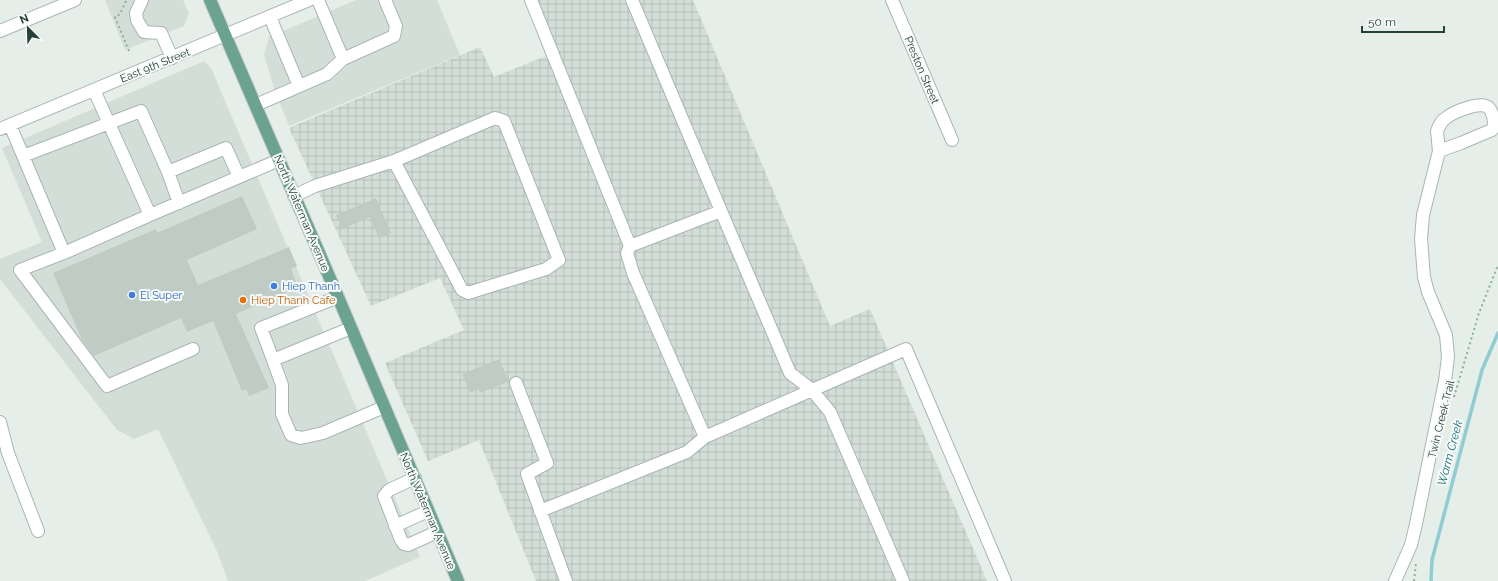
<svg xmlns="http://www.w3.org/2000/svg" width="1498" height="581" font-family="Raleway,sans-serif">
<defs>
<pattern id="industrial-grid" width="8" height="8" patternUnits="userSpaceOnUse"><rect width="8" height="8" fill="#d4ded9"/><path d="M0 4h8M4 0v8" fill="none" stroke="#b6c0bb"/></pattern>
</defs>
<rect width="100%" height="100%" fill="#e6eeea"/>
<!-- built -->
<path fill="#d4ded9" d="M105 0H183L189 13 184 26 125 50Z
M356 0H437L460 55 289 126 275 91 264 55 269 37Z
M204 61 211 68 420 557 365 581H228L216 549 158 429 134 439 117 430 0 279V259L42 242 2 148Z"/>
<!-- industrial -->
<path fill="url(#industrial-grid)" d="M525 0H693L830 326 870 309 987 581H536L479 440 428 461 385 363 464 330 440 278 371 306 289 128 480 47 494 77 546 56Z"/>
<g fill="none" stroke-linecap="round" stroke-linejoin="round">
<!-- stream -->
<path stroke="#90ccd1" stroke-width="3.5" d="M1431 581 1432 560 1482 370 1498 333"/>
</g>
<!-- building -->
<path fill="#beccc5" d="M242 196 257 229 187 260 198 285 289 247 297 266 291 269 298 287 236 314 269 388 249 396 246 389 242 391 213 321 187 332 181 318 94 356 82 340 53 273 156 229 157 233Z
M376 198 391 233 379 238 370 217 342 229 336 215Z
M499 359 509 381 480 393 479 389 470 393 462 374Z"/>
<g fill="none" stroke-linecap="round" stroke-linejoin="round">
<defs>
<path id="minor" d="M142 0 136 13 137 20 144 32 161 33 172 58
M318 0 343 59
M531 0 630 246
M632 0 721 211
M892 0 952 140
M270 17 299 86
M0 31 75 0
M94 90 150 215 279 160
M256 105 327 74 343 59 394 36 396 26 385 0
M10 125 64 253 150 215
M0 129 309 0
M23 156 141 111 168 172 226 148 239 177
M168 172 179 203
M294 196 315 186 394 161 495 118 504 121 559 260 546 269 468 293 462 290 394 161
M64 253 20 270 107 386 193 349
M338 297 261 328 273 360 351 328
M273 360 282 385V414L291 435 301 438 323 433 384 407
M516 383 547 463 527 474 566 581
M0 422 8 453 38 531
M705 437 633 273 627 253 630 246 721 211 790 373 812 390 830 412 903 581
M415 478 389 490 384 496 401 540 404 544 408 545 437 532
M540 511 687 452 705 437 906 349 1005 581
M395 526 428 511
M1395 581 1411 545 1416 524 1445 381 1448 357 1446 335 1428 292 1424 277 1421 239 1423 215 1439 151 1437 131C1439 126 1441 121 1446 118 1453 112 1482 100 1489 108 1493 113 1494 120 1494 126L1492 130 1461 143 1439 151"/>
<path id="major" d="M210 0 338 297 458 581"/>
</defs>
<!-- minor casing -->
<use href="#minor" stroke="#a8b6b0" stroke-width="14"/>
<!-- major casing -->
<use href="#major" stroke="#c2cac7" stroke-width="14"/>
<!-- path -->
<path stroke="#87b1a0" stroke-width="2" stroke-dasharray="2 3" stroke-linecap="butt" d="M126 1 120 14 115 17 129 51
M1454 397 1479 313 1498 265
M1414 581 1416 563"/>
<!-- minor -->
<use href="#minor" stroke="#fff" stroke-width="12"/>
<!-- major -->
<use href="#major" stroke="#6ca290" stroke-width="12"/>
</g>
<!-- markers -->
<g fill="#3f7fe0" stroke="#f6faf8" stroke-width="1.5">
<circle cx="274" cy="286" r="4"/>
<circle cx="132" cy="295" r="4"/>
</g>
<circle fill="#e8710a" stroke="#f6faf8" stroke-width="1.5" cx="243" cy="300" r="4"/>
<g text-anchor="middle" stroke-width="4" stroke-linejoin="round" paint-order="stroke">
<!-- street labels -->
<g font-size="11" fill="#254036" stroke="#f6faf8">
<text transform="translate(155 65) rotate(-22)" y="4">East 9th Street</text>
<text transform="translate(922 70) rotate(67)" y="4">Preston Street</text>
<text transform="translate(302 213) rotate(67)" y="4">North Waterman Avenue</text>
<text transform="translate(1441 419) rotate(-76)" y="4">Twin Creek Trail</text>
<text transform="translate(428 511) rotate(67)" y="4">North Waterman Avenue</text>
</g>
<!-- shop labels -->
<g font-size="11" fill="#366cbe" stroke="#f6faf8" text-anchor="start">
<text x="282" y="290">Hiep Thanh</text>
<text x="140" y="299">El Super</text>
</g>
<!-- food labels -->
<g font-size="11" fill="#c56008" stroke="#f6faf8" text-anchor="start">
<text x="251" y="304">Hiep Thanh Cafe</text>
</g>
<!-- water labels -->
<g font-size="12" font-style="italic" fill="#20737b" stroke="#f6faf8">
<text transform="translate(1450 453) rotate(-75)" y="4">Warm Creek</text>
</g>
</g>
<!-- north arrow -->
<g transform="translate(28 28) rotate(337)" stroke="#f6faf8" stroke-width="3" paint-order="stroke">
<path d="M0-3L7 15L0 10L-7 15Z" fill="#254036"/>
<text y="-6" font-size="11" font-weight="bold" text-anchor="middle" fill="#254036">N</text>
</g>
<!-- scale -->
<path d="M1362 26v6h82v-6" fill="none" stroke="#254036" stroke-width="2"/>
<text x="1368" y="26" font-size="12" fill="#254036" stroke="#f6faf8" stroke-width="3" paint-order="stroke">50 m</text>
</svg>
